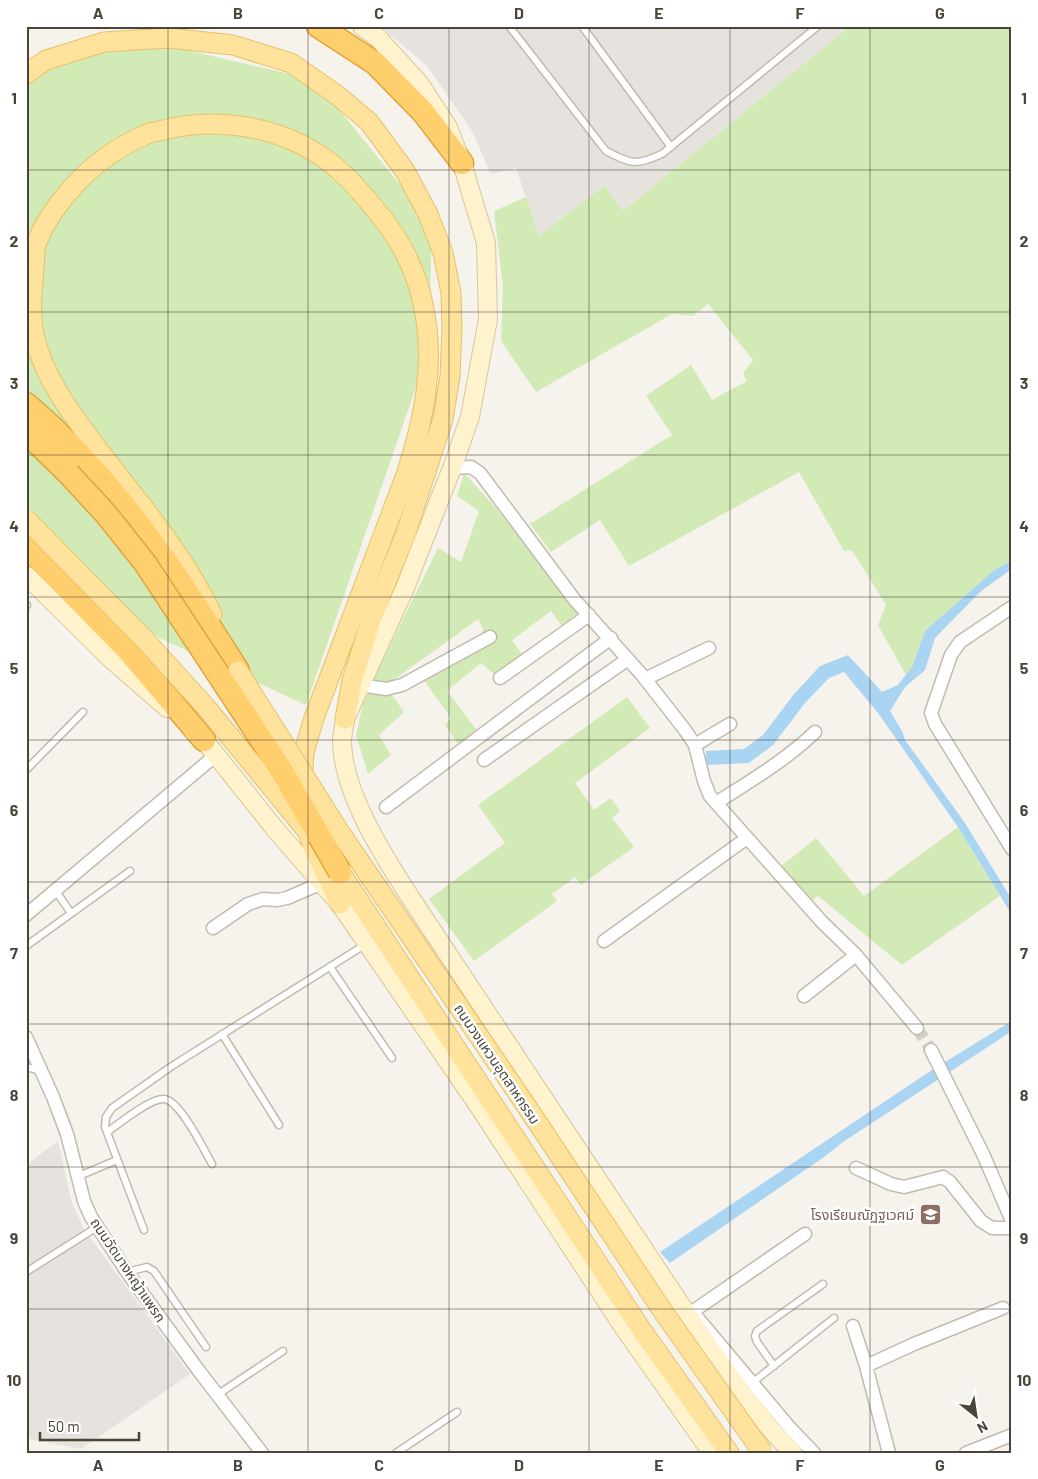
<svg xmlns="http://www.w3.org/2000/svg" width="1038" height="1479" font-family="Barlow,'Noto Sans Thai',sans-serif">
<rect width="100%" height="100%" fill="#f6f3ec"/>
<!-- industrial -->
<path fill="#e6e2dd" d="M380 26H850L623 211 605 185 539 236 516 168 491 174 472 131 427 66Z
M58 1141 72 1203 84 1229 190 1374 81 1449 26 1438V1165Z"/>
<!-- green -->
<path fill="#d2eab5" d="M850 26H1012V560L993 571 925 631 912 667 906 675 878 625 886 605 852 550 844 551 799 472 629 566 600 520 551 552 530 524 672 435 646 396 691 365 712 400 747 381 743 373 753 360 708 304 693 316 672 314 536 392 501 341 503 287 494 211 526 197 539 236 605 185 623 211Z
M144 40 315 80 432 224 429 339 414 393 306 705 129 624 26 507V69Z
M464 473 496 508 578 613 562 626 551 611 512 640 524 657 497 677 481 663 447 691 479 733 460 747 445 725 451 718 423 679 427 672H441L481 645 483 629 478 619 388 684 373 680 438 548 461 562 479 511 457 496Z
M369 692 392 695 404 712 379 735 391 755 368 774 356 735 363 703Z
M627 697 650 728 575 783 594 810 611 798 620 811 612 818 634 847 581 885 575 877 552 894 557 901 474 961 429 899 505 843 478 805Z
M958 827 1000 896 902 965 818 896 811 902 780 867 816 838 864 896Z"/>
<!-- water -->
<path fill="#a9d4f2" d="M1012 560V569L981 591 935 638 925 670 905 687 890 711 903 733 905 740 965 823 1012 900V915L958 827 878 713 844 672 829 678 805 703 773 745 749 763 706 765V751L744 749 763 735 794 694 820 666 848 655 882 692 898 685 912 667 925 631 993 571Z
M1012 1021V1031L843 1142 824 1157 670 1263 660 1252 935 1068Z"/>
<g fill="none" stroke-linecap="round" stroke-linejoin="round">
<!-- street-tunnel -->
<path stroke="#d4d0c8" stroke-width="12" stroke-dasharray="12 6" stroke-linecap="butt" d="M917 1028 931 1050"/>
<defs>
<path id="lane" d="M509 26 606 151C632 164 635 166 662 154L818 26
M582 26 671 147
M26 606 27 605
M26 770 83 712
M55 890 71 913
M26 946 130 871
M330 967 392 1058
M222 1034 279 1125
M26 1067 41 1071
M107 1132C119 1124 150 1098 164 1099 180 1100 204 1150 212 1164
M79 1176 117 1160
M144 1230 105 1127 106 1117 112 1108 172 1066 366 944
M26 1272 97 1227
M127 1272 147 1267 154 1271 206 1347
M774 1366 757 1342 755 1336 757 1331 823 1284
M752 1383 834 1318
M217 1395 283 1351
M396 1453 457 1412"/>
<path id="street" d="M452 468 471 467 480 473 574 599 642 675 685 730 695 745 704 781 710 796 822 922 856 955 917 1028
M1012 607 960 642 951 655 931 713 935 724 1012 849
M500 678 589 615
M645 679 709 648
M360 685 386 689 402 685 490 637
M695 745 730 724
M484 760 628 659
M716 803C750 781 785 761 815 732
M386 807 611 638
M26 915 216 755
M213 928 248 904 263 899 277 900 287 898 322 883
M604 941 747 838
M804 996 856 955
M26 1037 53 1097 67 1134 84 1201 91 1217 127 1272 199 1371 262 1453
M931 1050 983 1154 1012 1221
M856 1168 891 1184 904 1187 943 1177 950 1182 981 1221 992 1228H1012
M692 1312 805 1234
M696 1316 790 1428 814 1453
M853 1326 866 1366 889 1453
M866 1366 914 1344 1003 1308
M966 1453 1012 1435"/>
<path id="secondary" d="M362 26 378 38 419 83 448 127 462 163 486 243 488 319 470 417 452 468 405 588 345 719C344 727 342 735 342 742 343 793 383 855 410 897L710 1349C736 1385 761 1421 793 1453
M26 575 111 659 167 708
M194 732 204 740 275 829 340 904 478 1105 622 1325 712 1453"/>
<path id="primary" d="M26 74 46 60 104 42 169 38 233 45 291 63 337 95 369 122 405 171 428 214 443 253 451 293 452 328 450 376 443 419 406 533 373 614 352 681 345 719
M212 614C184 555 140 504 100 452 73 416 44 379 34 335 30 313 32 290 34 268 35 260 34 252 36 245 43 224 57 205 72 188 92 165 121 144 150 133 157 131 165 130 172 128 221 118 276 127 318 154 340 168 359 189 375 209 398 236 416 269 423 304 436 363 424 419 406 475L314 718 304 752 302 783
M306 825 313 847 340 904
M340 872 641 1329 729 1453"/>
<path id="highway" d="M318 26 375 63 423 112 462 163
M26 404C115 479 177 574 238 671
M26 432 69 474
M26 546 126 648 204 740"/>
</defs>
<!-- lane casing -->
<use href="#lane" stroke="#c2bbae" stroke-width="9"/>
<!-- street casing -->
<use href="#street" stroke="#c2bbae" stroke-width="15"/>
<!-- secondary casing -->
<use href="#secondary" stroke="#d6c79b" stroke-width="20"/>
<!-- primary casing -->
<use href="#primary" stroke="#e6c16a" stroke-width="21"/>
<!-- highway casing -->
<use href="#highway" stroke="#e0a43c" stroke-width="25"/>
<!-- lane -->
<use href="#lane" stroke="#fff" stroke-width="6"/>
<!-- street -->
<use href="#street" stroke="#fff" stroke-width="12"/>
<!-- secondary -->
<use href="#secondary" stroke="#fff3cd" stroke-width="18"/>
<!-- primary -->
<use href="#primary" stroke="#ffe39c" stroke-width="19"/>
<!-- highway -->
<use href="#highway" stroke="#ffcf6e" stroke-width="22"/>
<defs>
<path id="primary-bridge" d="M26 519 145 640 205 706 308 832
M238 671 341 834 523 1101 664 1313 763 1453"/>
<path id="highway-bridge" d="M69 474 106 514 145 563 280 768 340 872"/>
</defs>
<!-- primary-bridge casing -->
<use href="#primary-bridge" stroke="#e6c16a" stroke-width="21" stroke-linecap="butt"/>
<!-- highway-bridge casing -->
<use href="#highway-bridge" stroke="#e0a43c" stroke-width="25" stroke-linecap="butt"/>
<!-- primary-bridge -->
<use href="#primary-bridge" stroke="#ffe39c" stroke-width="19"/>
<!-- highway-bridge -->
<use href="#highway-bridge" stroke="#ffcf6e" stroke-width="22"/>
</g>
<!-- grid -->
<path fill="none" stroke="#4b4439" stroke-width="1" stroke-opacity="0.55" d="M168 26V1453M308 26V1453M449 26V1453M589 26V1453M730 26V1453M870 26V1453M26 170H1012M26 312H1012M26 455H1012M26 597H1012M26 740H1012M26 882H1012M26 1024H1012M26 1167H1012M26 1309H1012"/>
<!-- icons -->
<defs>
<symbol id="school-square" viewBox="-11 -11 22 22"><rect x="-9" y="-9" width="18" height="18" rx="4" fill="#8d6e63" stroke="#fff"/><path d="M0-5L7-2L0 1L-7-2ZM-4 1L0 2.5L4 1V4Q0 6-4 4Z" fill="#fff"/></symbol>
</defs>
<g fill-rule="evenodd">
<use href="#school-square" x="918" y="1202" width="25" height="25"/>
</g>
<g text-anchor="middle" stroke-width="5" stroke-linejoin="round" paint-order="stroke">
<!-- street labels -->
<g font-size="14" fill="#4b4439" stroke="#fff">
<text transform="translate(497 1064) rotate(56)" y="5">ถนนวงแหวนอุตสาหกรรม</text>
<text transform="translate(128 1270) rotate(56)" y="5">ถนนวัดบางหญ้าแพรก</text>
</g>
<!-- education labels -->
<g font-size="14" fill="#785e54" stroke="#fff" text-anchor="end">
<text x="914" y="1220">โรงเรียนณัฏฐเวศม์</text>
</g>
</g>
<!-- border -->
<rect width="1038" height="1479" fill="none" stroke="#ffffff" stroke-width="55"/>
<!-- north arrow -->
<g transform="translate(976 1416) rotate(150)" stroke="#ffffff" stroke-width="4" paint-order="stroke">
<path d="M0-4L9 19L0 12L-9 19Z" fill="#4b4439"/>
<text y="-8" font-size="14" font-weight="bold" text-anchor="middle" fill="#4b4439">N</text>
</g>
<!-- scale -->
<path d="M40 1432v8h99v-8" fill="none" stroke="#4b4439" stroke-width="2.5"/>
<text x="48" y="1432" font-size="15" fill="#4b4439" stroke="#ffffff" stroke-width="4" paint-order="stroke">50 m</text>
<rect x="28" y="28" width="982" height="1424" fill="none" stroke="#4b4439" stroke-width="2"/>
<g font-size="16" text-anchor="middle" font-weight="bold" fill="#4b4439">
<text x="98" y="19">A</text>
<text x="238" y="19">B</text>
<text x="379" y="19">C</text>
<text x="519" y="19">D</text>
<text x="659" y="19">E</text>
<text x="800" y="19">F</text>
<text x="940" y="19">G</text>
<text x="14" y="104">1</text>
<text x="1024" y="104">1</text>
<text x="14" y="247">2</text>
<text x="1024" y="247">2</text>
<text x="14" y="389">3</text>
<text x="1024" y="389">3</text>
<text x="14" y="532">4</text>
<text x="1024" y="532">4</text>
<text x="14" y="674">5</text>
<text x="1024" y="674">5</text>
<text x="14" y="816">6</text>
<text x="1024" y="816">6</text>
<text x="14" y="959">7</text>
<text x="1024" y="959">7</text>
<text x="14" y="1101">8</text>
<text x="1024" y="1101">8</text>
<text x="14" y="1244">9</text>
<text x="1024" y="1244">9</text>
<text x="14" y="1386">10</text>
<text x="1024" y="1386">10</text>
<text x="98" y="1471">A</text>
<text x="238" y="1471">B</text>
<text x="379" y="1471">C</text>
<text x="519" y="1471">D</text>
<text x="659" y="1471">E</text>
<text x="800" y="1471">F</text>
<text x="940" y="1471">G</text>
</g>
</svg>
